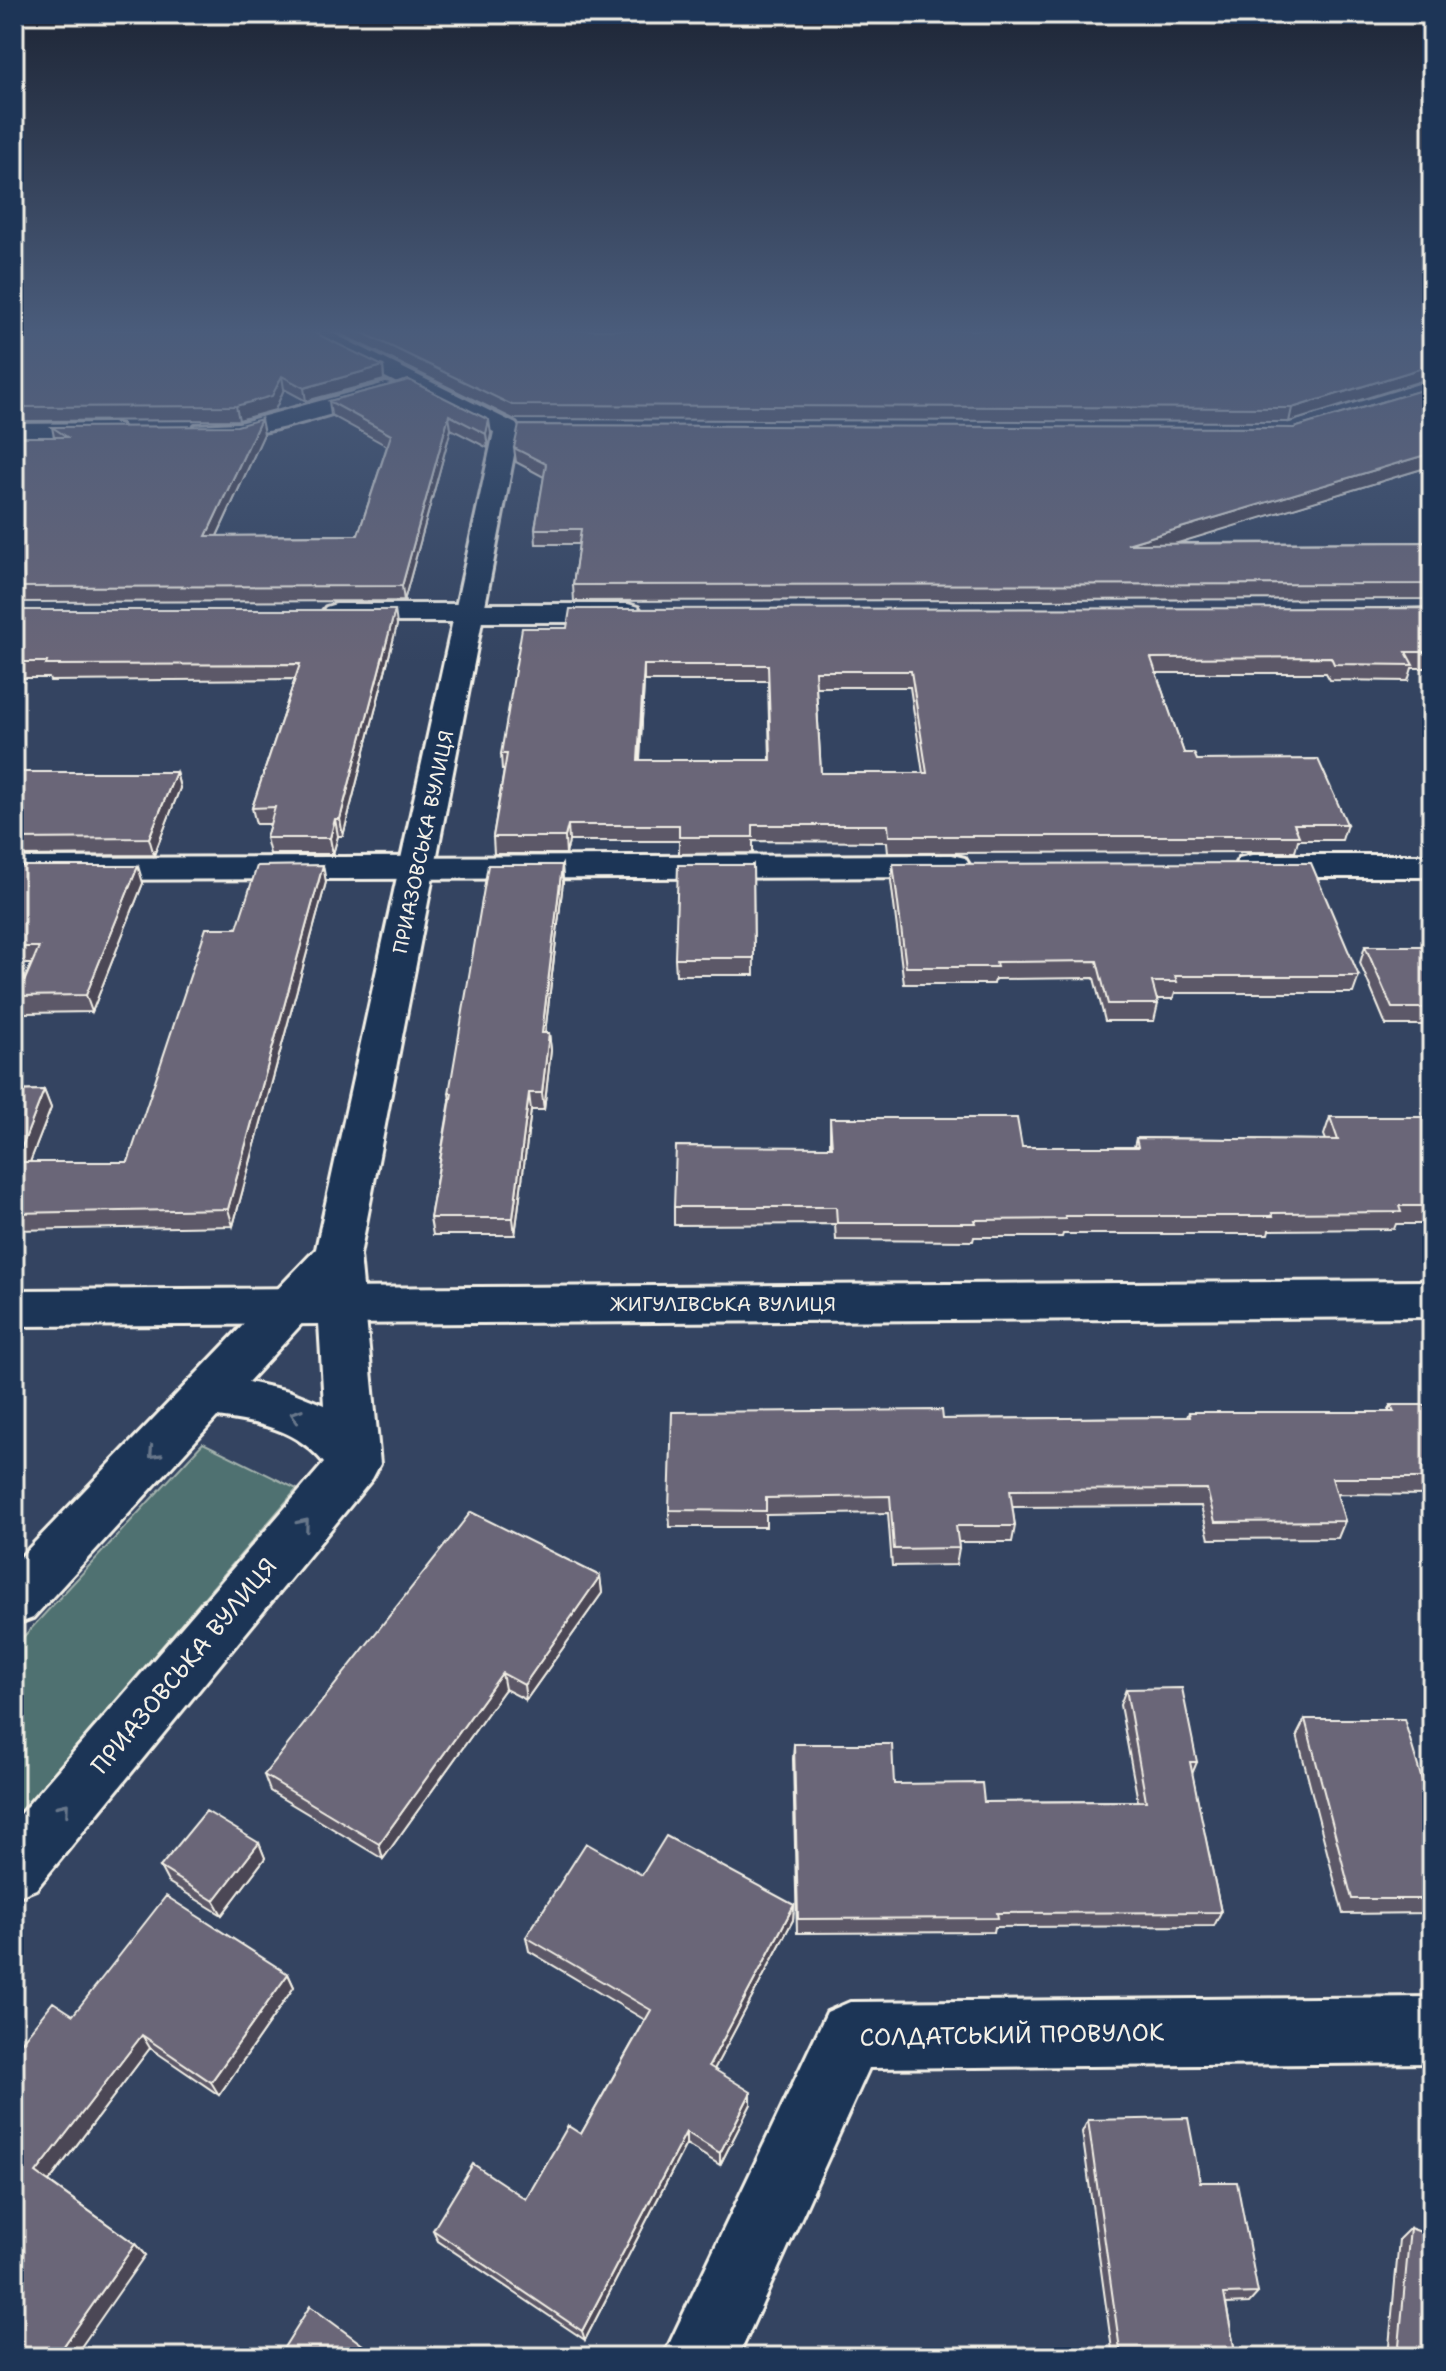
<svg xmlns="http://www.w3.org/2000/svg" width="1446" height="2371" font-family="'Shantell Sans',sans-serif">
<rect width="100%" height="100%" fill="#344461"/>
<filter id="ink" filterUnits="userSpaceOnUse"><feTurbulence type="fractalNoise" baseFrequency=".0125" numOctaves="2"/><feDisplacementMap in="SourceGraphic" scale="16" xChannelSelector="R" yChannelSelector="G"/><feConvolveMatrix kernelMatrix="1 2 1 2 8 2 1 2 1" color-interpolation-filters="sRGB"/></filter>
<g filter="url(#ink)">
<!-- green -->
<path fill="#507171" stroke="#a2b1ac" stroke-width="2" d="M203 1443 297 1489 14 1819V1647Z"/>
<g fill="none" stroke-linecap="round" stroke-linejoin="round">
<defs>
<path id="minor" d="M386 383 394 385 398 390 394 395C345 409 243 447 195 435L192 430 195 425 239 423Z
M112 423 121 425 124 430 121 435 14 438V424Z
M336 604H628L638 607 643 613 638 619 628 622H336L326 619 321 613 326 607Z
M952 855 965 858 970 866 965 874 952 877 14 880V858Z
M1252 855H1432V877H1252L1239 874 1234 866 1239 858Z
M1432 1281V1317L14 1326V1290Z
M1432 1997V2063L869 2068 738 2357H663L827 2012 850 2002Z"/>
<path id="tertiary" d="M299 330H326L516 424 519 429 360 1255 380 1464 372 1479 36 1889 14 1898V1821L324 1463C295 1428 259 1423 217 1417L33 1618 14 1625V1564L316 1249 494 432 302 335ZM318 1306 324 1405 289 1391 248 1382Z"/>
</defs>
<!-- minor casing -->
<use href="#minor" stroke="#f4f1e8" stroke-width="6"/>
<!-- tertiary casing -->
<use href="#tertiary" stroke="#f4f1e8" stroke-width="6"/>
<!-- minor -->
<use href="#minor" fill="#1d3557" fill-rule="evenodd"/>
<!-- tertiary -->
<use href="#tertiary" fill="#1d3557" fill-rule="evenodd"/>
</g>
<!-- wall -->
<path fill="#5c5867" stroke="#f4f1e8" stroke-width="2" fill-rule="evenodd" d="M14 330 383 366 384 380 306 401 284 389 275 410 239 420 26 421 14 413Z
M332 330H1432V379L1289 422 513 419Z
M409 380 491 434 488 448 451 429 404 601 14 602V437H54L52 427 264 434 217 536 358 535 387 446 331 415 329 401Z
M1432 387V466L1176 543 1432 542V599L574 601 573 585 579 544H536L535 529 544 477 516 462 514 448 1294 428Z
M1432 607V668H1412L1408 681 1330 680 1326 673H1156L1184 753 1197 760 1347 824 1342 840H1298L1295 852 888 853 887 842 753 841V853L679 854V841H569L566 854H494L493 837 504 770H502L501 754 567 628ZM644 681H768L770 760H640ZM816 687H910L923 773H821Z
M14 610 397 625 343 836H338L333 854H270L266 838 270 824H256L252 808 295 679 50 681 49 678H14Z
M14 772H176L180 788 154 855 14 856Z
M1432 798V816L1428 809Z
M893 864 1359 976 1353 993H1175L1173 999H1157L1158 1004 1154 1021H1105L1094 978 995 979 994 984H904L891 881Z
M562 865 563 882 545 1033H549L551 1050 544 1110H531L515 1235H433L430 1218 450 1101 449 1093Z
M753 865 754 975H676L675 958Z
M14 866 143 883 92 1012 24 1013 18 996 31 964H14Z
M326 882 233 1226 14 1230V1091L44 1090 51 1108 30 1162H128L237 928Z
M1365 946 1432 956V1025H1386L1360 963Z
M1330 1117H1432V1224H1396L1394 1229 1269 1230 1268 1234H1063L1062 1237H974L973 1241 836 1240 835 1224 674 1225V1207L830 1147V1118L1022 1147H1134L1136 1138 1326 1140 1324 1135Z
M1391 1405H1432V1495L1337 1494 1345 1521 1338 1538 1209 1539 1201 1506 1012 1507 1015 1526 1012 1542H958L959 1548 956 1565 892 1566 888 1513 766 1515V1527H670L669 1510 943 1419 1187 1417 1189 1412H1388Z
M600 1576 602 1593 526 1700 505 1689 383 1859 270 1791 264 1775Z
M1126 1689 1197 1762 1192 1774 1221 1912 1214 1926 995 1927 994 1932 797 1933 793 1759 794 1744 894 1784 984 1802 1138 1801 1120 1705Z
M1305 1719 1432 1814V1913L1343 1914 1297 1735Z
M259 1843 265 1858 222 1915 168 1882 160 1867Z
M642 1875 794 1905 793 1920 714 2069 751 2104 720 2165 686 2144 585 2340 438 2241 433 2230 526 2199 581 2134 645 2020 529 1951 526 1937Z
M288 1974 294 1987 219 2095 150 2048 49 2182 135 2244 145 2255 14 2357 73 2015Z
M1088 2120 1200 2182 1258 2293 1249 2303 1226 2304 1236 2357H1113L1082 2132Z
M1410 2228 1432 2357H1388L1399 2239Z"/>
<!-- shaded-wall -->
<path fill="#4b4754" stroke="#f4f1e8" stroke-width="2" d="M1432 365 1431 378 1289 422 1292 408Z
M383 366 384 380 306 401 304 388Z
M282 376 284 389 275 410 239 420 236 406Z
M449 415 451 429 404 601 402 586Z
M261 419 264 434 210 551 206 536Z
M489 420 491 434 488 448 486 434Z
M1432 453V466L1125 559 1127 544Z
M395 610 397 625 343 836 340 819Z
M644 665V681L639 777 638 760Z
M176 772 180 788 154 855 149 838Z
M335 819 338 836 333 854 330 838Z
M568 825 569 841 566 854 565 837Z
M323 865 326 882 233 1226 228 1209Z
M562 865 563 882 543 1050 542 1033Z
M138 866 143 883 92 1012 86 995Z
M549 1033 551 1050 544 1110 542 1093Z
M44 1090 51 1108 23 1180 16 1162Z
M529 1093 531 1110 515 1235 513 1218Z
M600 1576 602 1593 526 1700 524 1685Z
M502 1673 505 1689 383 1859 379 1844Z
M259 1843 265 1858 222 1915 214 1901Z
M794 1905 793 1920 709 2079V2066Z
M288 1974 294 1987 219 2095 211 2082Z
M142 2035 150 2048 47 2184 36 2173Z
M751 2092V2104L720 2165V2153Z
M686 2132V2144L585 2340 582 2331Z
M135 2244 145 2255 74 2357H56Z"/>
<!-- building -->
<path fill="#6b6678" stroke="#f4f1e8" stroke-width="2" fill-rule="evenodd" d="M14 330H309L383 366 304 388 282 376 272 396 236 406 22 407 14 402Z
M357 330H1432V365L1292 408 512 405Z
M409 380 489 420 486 434 449 415 402 586 14 587V437H67L52 427 237 426 261 419 206 536 358 535 391 435 329 401Z
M1432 387V453L1127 544 1432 542V584L573 585 581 529H535L546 464 514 448 519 425 1294 428Z
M1432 608V652H1406L1413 665 1334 664 1331 657 1151 658 1184 753H1194L1197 760 1318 759 1347 824H1294L1299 836H889L888 825H753V837H679V825H568L565 837H493L507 754H501L522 628H567L570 609ZM644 665H768L771 760H638ZM815 671H911L927 773H821Z
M14 610H395L340 819H335L330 838H266L275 807 252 808 300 664 46 665 47 662H14Z
M14 772H176L149 838 14 839Z
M1311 863 1359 976H1175L1177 982H1152L1158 1004H1108L1097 961 996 962 997 967H906L893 864Z
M323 865 228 1209 14 1213V1091L44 1090 16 1162H128L206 928H237L257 866Z
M488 865H562L542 1033H549L542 1093H529L513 1218H430L452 1093H449Z
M678 865H753L754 958H675Z
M14 866H138L86 995 18 996 39 947H14Z
M1365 946H1428L1432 956V1008H1392Z
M1330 1117H1432V1206H1399L1401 1212 1272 1213 1273 1216H1065L1066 1219 975 1220 976 1223H837L836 1207H674L676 1146 832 1147 830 1118H1017L1022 1147H1138L1136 1138 1338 1140Z
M1391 1405H1432V1478H1332L1345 1521 1215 1522 1207 1489 1010 1490 1015 1526H956L959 1548 894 1549 890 1496 766 1498V1511L669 1510 672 1412 942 1410 943 1419 1190 1417 1189 1412H1394Z
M471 1512 600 1576 524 1685 502 1673 379 1844 264 1775Z
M1182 1688 1197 1762H1190L1221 1912 997 1913 998 1918 798 1919 794 1744H892L894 1784 982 1783 984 1802 1146 1801 1126 1689Z
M1305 1719H1404L1432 1814V1899H1352Z
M206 1811 259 1843 214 1901 160 1867Z
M666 1836 794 1905 709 2066 751 2092 720 2153 686 2132 582 2331 433 2230 473 2164 526 2199 568 2126 581 2134 651 2010 526 1937 586 1843 642 1875Z
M166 1896 288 1974 211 2082 142 2035 36 2173 135 2244 56 2357H14V2051L53 2002 73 2015Z
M1188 2118 1200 2182H1237L1258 2293 1224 2294 1236 2357H1121L1088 2120Z
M1410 2228 1432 2236V2357H1398Z
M310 2306 379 2357H278Z"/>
<!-- one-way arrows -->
<defs><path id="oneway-chevron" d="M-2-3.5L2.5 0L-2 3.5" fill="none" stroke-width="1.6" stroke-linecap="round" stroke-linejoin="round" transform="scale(2)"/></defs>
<g stroke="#68778a">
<use href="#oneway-chevron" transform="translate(296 1415) rotate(-161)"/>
<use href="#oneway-chevron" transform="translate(154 1453) rotate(133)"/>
<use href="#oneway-chevron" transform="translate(304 1524) rotate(-50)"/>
<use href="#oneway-chevron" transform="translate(64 1808) rotate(-50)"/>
</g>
</g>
<!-- sky -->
<linearGradient id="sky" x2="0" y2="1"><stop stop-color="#1d2535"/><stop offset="0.5" stop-color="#4a5c7b"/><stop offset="1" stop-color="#4a5c7b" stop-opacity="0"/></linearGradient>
<rect width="1446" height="662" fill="url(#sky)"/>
<g text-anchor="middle" stroke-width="6" stroke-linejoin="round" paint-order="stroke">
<!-- street labels -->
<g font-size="20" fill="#f4f1e8" stroke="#1d3557">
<text transform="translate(423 842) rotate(-78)" y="7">ПРИАЗОВСЬКА ВУЛИЦЯ</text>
<text x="723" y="1311">ЖИГУЛІВСЬКА ВУЛИЦЯ</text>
</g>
<!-- near-street labels -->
<g font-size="24" fill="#f4f1e8" stroke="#1d3557">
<text transform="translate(184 1666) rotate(-50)" y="8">ПРИАЗОВСЬКА ВУЛИЦЯ</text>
<text transform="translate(1012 2035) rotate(-1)" y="8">СОЛДАТСЬКИЙ ПРОВУЛОК</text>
</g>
</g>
<!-- margin -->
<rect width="1446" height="2371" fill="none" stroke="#1d3557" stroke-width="48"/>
<rect x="24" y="24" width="1398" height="2323" fill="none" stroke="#f4f1e8" stroke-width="3" filter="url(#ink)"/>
</svg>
